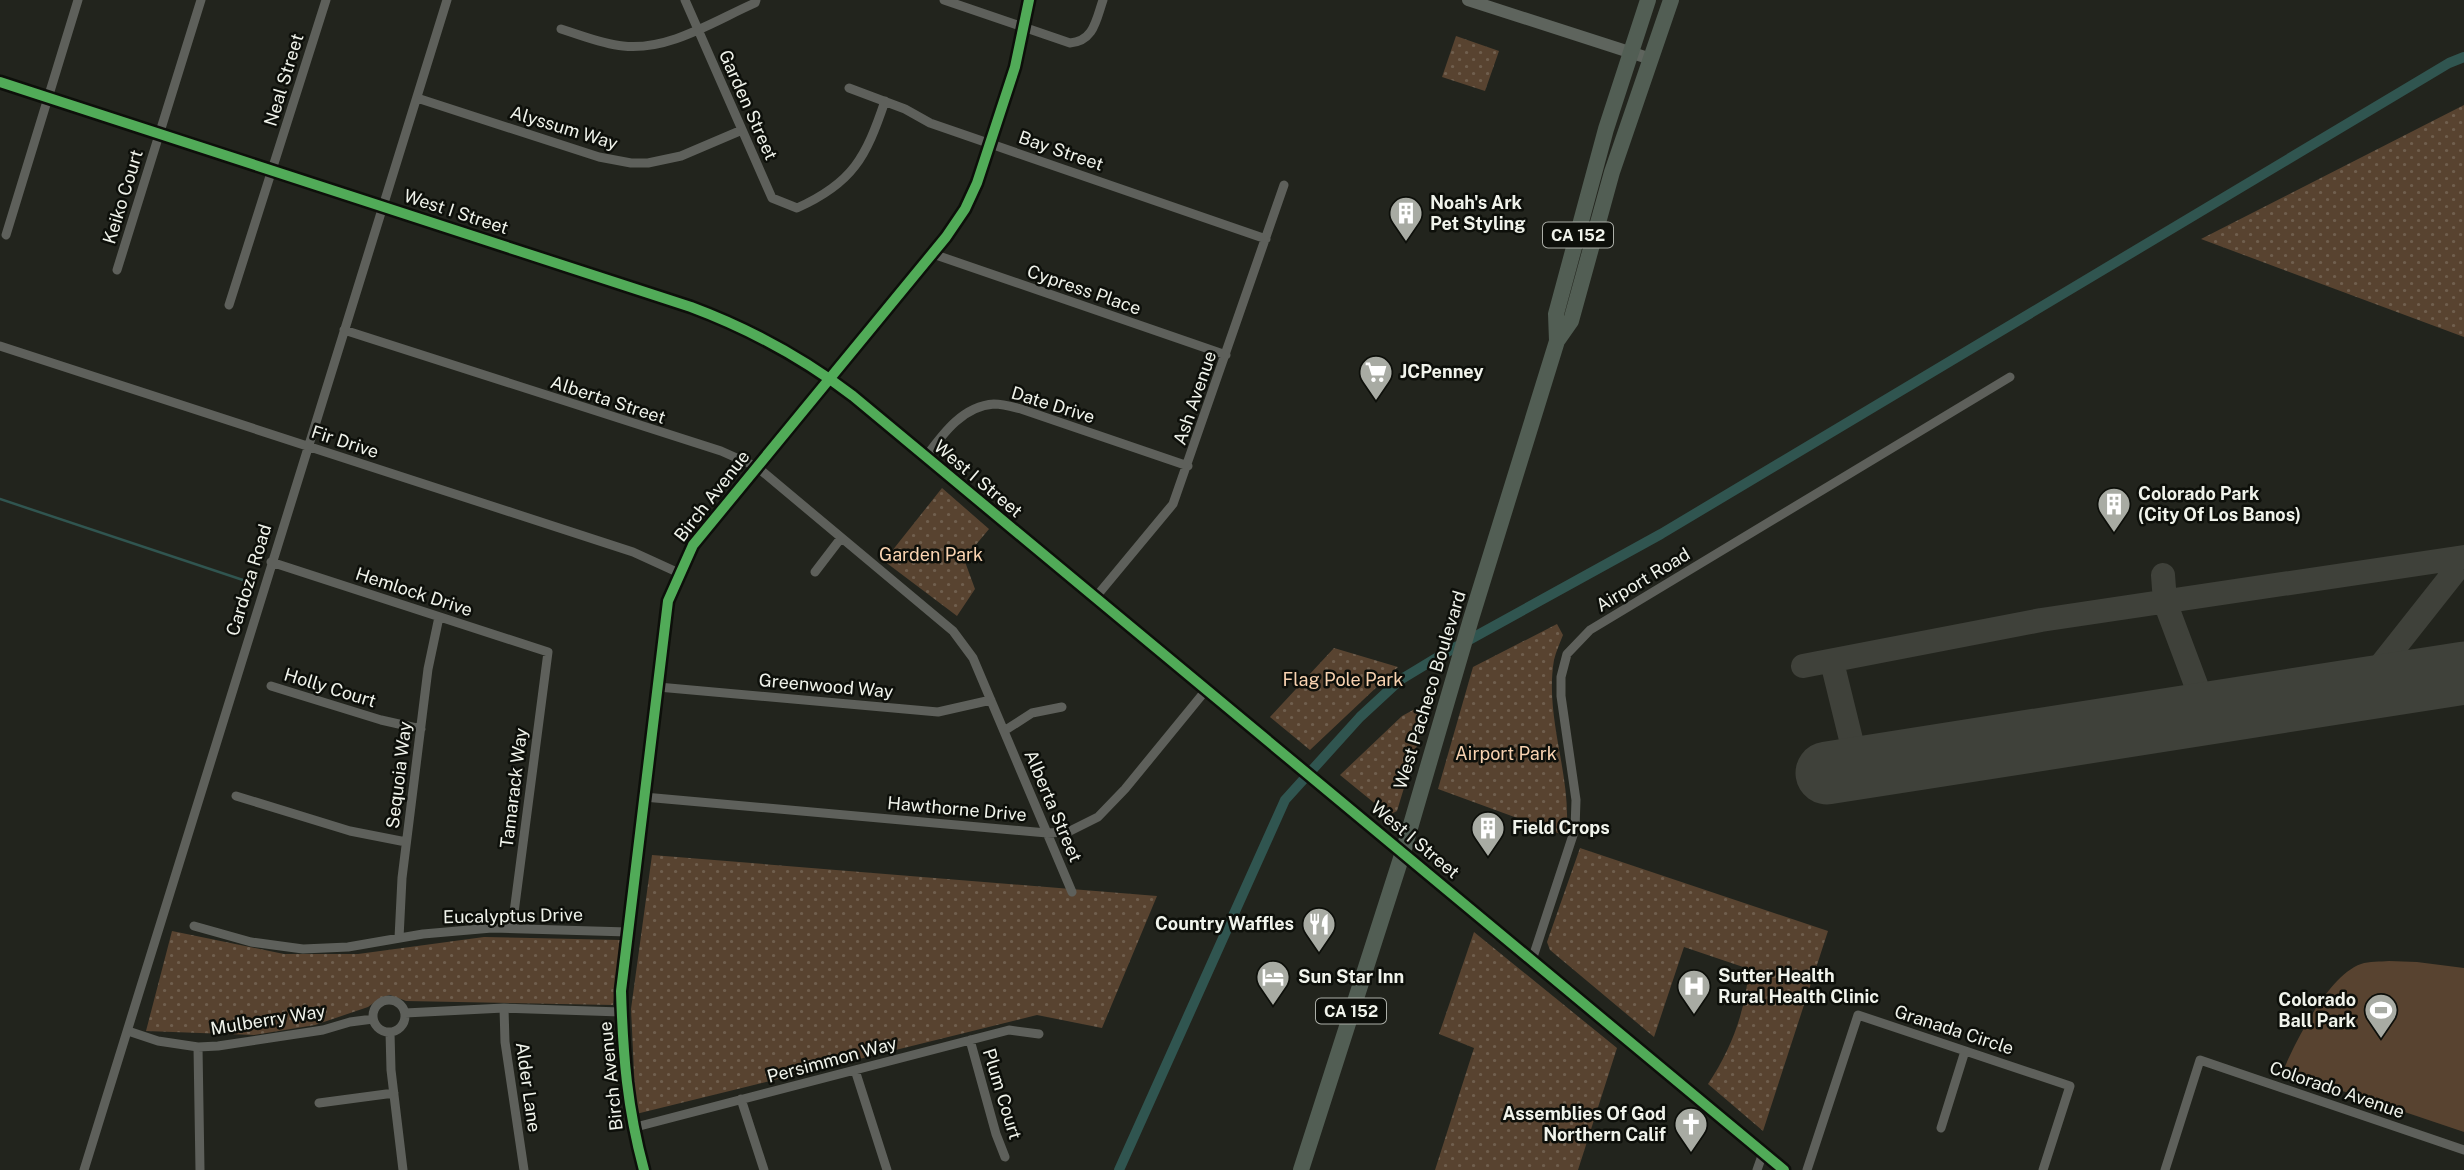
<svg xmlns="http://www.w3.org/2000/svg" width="2464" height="1170" font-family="'Public Sans',sans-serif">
<defs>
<pattern id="grass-dots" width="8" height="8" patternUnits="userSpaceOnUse" patternTransform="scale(1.75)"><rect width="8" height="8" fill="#584330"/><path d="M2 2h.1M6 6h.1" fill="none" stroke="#705f4e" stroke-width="1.8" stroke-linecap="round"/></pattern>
</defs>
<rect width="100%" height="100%" fill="#22241d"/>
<!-- grass -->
<path fill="url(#grass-dots)" d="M1456 36 1499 51 1485 91 1442 77Z
M2464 105V337L2201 239Z
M942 488 989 529 964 559 975 589 957 616 884 561Z
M1557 624 1563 635C1560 643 1556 651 1554 660 1544 719 1573 777 1566 836L1438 789 1473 667Z
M1334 648 1398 667 1310 750 1270 717Z
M1426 703V715L1397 811 1389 815 1340 775 1402 716Z
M1580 848 1828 931 1763 1131 1708 1084C1732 1048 1745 1012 1749 969L1684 947 1654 1037 1550 950 1547 942Z
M652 855 1157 896 1102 1028 1037 1015 636 1114 631 1009Z
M172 931 284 954H358L484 937 620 940 613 1005 406 1001 390 995 382 997 368 1007 315 1025 254 1035 146 1031Z
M1474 932 1617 1048 1578 1170H1435L1474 1048 1439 1034Z"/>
<!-- garden -->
<path fill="#584330" d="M2389 961 2417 962 2464 968V1132L2283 1071C2296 1040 2329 975 2361 964 2369 961 2380 962 2389 961Z"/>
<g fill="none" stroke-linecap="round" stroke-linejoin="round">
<!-- stream -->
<path stroke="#305550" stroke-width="2.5" d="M0 499 255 584"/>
<!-- canal -->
<path stroke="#305550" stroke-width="10" d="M1119 1170 1285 800 1360 717 1400 680 1438 657 1661 534 2449 63 2464 57"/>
<!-- taxiway -->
<path stroke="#3f413a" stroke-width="24" d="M2163 575 2165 602 2207 714
M1832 662 1858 768
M1803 666 2041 620 2464 557
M2362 689 2464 560"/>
<!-- runway -->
<path stroke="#3f413a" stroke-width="63" d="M1827 773 2464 673"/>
<!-- street -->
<path stroke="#5e605b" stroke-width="9" d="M685 0 772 198 797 208C853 183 866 157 885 101
M944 0 1070 43C1094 41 1096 20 1103 0
M561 29C581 35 602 44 623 46 669 51 714 21 755 3L756 0
M849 88 905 109 930 123 1266 239
M417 98 599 157 631 163H648L681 156 742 130
M6 235 78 0
M933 254 1226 355
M117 270 201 0
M229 305 326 0
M344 330 721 451 757 467 953 631 973 658 1072 892
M0 346 633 552 679 573
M925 458C942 435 962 406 994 404 1003 404 1013 407 1021 409L1188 466
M271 562 548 652 512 928
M815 572 841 538
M1095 598 1173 504 1284 185
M271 686 381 720 421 729
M658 687 938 712 991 700
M1004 731 1032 713 1062 707
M236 796 350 831 406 842
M644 797 1047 833 1068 832 1098 817 1125 789 1206 690
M194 926 251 942 303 949 348 947 423 934 492 928 628 932
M399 938 402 878 428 669 439 617
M1532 960 1575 829 1576 800 1561 696V677L1567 654 1590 630 2010 377
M373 1016a16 16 0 1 1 32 0a16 16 0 1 1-32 0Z
M504 1008 505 1042 524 1170
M405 1013 504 1008 621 1012
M128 1031 158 1041 198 1047 218 1046 323 1030 350 1022 373 1019
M390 1032 391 1070 403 1170
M970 1040 996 1134 1005 1157
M198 1047 200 1170
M855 1070 887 1170
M741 1099 764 1170
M319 1103 394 1093
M632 1128 1009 1030 1039 1034
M1941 1128 1965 1051
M84 1170 447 0
M644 1170C627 1108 623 1055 621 991L668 601 693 545 946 237 965 209 977 183 1015 67 1029 0
M1757 1170 1763 1153
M1807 1170 1858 1015 2070 1086 2043 1170
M2165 1170 2200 1060 2464 1150"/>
<!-- secondary -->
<path stroke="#5e645d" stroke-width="12" d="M1468 0 1651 59
M0 82 691 307C750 329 803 358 853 396L1784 1170"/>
<!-- highway -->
<path stroke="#525e54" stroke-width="16" d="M1557 341 1556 314 1606 129 1648 0
M1301 1170 1403 852 1471 619 1557 341 1571 321 1612 172 1671 0"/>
<defs>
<path id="cycleway" d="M0 82 691 307C750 329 803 358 853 396L1784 1170
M644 1170C627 1108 623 1055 621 991L668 601 693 545 946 237 965 209 977 183 1015 67 1029 0"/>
</defs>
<!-- cycleway casing -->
<use href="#cycleway" stroke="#0d0f0a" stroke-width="15"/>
<!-- cycleway -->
<use href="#cycleway" stroke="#51ab58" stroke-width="10"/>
</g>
<!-- icons -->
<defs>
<symbol id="building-pin" viewBox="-11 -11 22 30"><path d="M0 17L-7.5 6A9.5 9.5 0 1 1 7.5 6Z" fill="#a8aba3" stroke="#0d0f0a"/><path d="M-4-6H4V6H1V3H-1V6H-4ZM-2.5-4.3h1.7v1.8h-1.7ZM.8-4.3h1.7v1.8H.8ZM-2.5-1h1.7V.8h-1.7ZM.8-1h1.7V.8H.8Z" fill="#fff"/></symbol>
<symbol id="supermarket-pin" viewBox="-11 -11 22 30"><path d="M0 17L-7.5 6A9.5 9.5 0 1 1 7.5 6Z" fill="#a8aba3" stroke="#0d0f0a"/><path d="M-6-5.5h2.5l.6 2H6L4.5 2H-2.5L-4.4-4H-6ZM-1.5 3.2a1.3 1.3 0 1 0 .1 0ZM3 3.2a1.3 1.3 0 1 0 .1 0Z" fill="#fff"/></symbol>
<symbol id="restaurant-pin" viewBox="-11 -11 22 30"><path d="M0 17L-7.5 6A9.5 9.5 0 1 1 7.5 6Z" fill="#a8aba3" stroke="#0d0f0a"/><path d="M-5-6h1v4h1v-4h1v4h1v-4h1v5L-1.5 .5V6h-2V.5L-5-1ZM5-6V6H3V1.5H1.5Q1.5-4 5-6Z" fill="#fff"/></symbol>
<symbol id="hotel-pin" viewBox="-11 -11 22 30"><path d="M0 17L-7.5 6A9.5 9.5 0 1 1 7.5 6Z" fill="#a8aba3" stroke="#0d0f0a"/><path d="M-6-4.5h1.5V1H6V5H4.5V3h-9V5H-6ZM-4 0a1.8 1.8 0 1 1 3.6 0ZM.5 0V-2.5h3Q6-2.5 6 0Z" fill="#fff"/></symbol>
<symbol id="hospital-pin" viewBox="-11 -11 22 30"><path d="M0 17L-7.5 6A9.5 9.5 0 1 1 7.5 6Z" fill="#a8aba3" stroke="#0d0f0a"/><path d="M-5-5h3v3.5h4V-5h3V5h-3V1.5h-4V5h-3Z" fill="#fff"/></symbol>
<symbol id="stadium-pin" viewBox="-11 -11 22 30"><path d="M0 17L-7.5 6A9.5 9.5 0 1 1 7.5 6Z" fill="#a8aba3" stroke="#0d0f0a"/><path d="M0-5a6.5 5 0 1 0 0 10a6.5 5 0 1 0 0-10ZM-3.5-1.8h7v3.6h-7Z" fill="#fff"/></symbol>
<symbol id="church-pin" viewBox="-11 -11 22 30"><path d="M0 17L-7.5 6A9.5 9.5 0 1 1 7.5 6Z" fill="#a8aba3" stroke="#0d0f0a"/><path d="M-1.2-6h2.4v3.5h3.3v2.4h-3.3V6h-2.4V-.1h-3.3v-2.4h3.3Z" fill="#fff"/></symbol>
</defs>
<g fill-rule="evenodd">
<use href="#building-pin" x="1387" y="194" width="38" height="52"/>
<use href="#supermarket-pin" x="1357" y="353" width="38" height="52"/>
<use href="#building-pin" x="2095" y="485" width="38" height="52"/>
<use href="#building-pin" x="1469" y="809" width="38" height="52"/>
<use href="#restaurant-pin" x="1300" y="905" width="38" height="52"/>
<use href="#hotel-pin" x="1254" y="958" width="38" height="52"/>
<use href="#hospital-pin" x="1675" y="967" width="38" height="52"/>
<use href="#stadium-pin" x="2362" y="991" width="38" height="52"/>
<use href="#church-pin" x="1672" y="1105" width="38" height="52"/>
</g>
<g text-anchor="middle" stroke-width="5" stroke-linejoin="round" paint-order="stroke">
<!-- shield labels -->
<g fill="#0d0f0a" stroke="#acafa8" stroke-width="2">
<rect x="1543" y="222.5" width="70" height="25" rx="5"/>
<rect x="1316" y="998.5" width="70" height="25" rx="5"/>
</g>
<g font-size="16" font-weight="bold" fill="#f0f3eb">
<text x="1578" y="241">CA 152</text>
<text x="1351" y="1017">CA 152</text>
</g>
<!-- street labels -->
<g font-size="18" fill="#f0f3eb" stroke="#0d0f0a">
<text transform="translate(284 80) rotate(-73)" y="6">Neal Street</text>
<text transform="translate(748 105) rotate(66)" y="6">Garden Street</text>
<text transform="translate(564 128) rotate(17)" y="6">Alyssum Way</text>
<text transform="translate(1061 151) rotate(19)" y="6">Bay Street</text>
<text transform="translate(123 197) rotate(-73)" y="6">Keiko Court</text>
<text transform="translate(456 212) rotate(18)" y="6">West I Street</text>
<text transform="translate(1084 290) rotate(19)" y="6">Cypress Place</text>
<text transform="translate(1195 398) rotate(-71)" y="6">Ash Avenue</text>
<text transform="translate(608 400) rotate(18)" y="6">Alberta Street</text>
<text transform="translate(1053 405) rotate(17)" y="6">Date Drive</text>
<text transform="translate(345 442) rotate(18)" y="6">Fir Drive</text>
<text transform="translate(978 479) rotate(40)" y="6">West I Street</text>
<text transform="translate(712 496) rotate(-52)" y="6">Birch Avenue</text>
<text transform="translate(249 580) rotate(-73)" y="6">Cardoza Road</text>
<text transform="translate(1643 580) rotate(-31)" y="6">Airport Road</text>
<text transform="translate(414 592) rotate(18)" y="6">Hemlock Drive</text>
<text transform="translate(826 686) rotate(5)" y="6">Greenwood Way</text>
<text transform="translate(330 688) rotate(17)" y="6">Holly Court</text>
<text transform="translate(1430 690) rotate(-73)" y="6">West Pacheco Boulevard</text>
<text transform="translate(399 775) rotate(-83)" y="6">Sequoia Way</text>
<text transform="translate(514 788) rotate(-83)" y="6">Tamarack Way</text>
<text transform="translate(1053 806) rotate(67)" y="6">Alberta Street</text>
<text transform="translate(957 809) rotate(5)" y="6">Hawthorne Drive</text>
<text transform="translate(1415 840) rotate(40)" y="6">West I Street</text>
<text transform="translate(513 916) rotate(-1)" y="6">Eucalyptus Drive</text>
<text transform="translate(268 1020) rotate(-9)" y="6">Mulberry Way</text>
<text transform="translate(1954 1030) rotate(18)" y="6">Granada Circle</text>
<text transform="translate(832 1060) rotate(-15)" y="6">Persimmon Way</text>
<text transform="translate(611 1076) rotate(-96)" y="6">Birch Avenue</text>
<text transform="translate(528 1087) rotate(82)" y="6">Alder Lane</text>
<text transform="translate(2337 1090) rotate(19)" y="6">Colorado Avenue</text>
<text transform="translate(1002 1094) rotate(73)" y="6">Plum Court</text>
</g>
<!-- poi labels -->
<g font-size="18" font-weight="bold" fill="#f0f3eb" stroke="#0d0f0a" text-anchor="start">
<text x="1430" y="209">Noah's Ark<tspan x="1430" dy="21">Pet Styling</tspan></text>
<text x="1400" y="378">JCPenney</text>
<text x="2138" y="500">Colorado Park<tspan x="2138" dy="21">(City Of Los Banos)</tspan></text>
<text x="1512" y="834">Field Crops</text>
<text x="1294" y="930" text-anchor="end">Country Waffles</text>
<text x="1718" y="982">Sutter Health<tspan x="1718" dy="21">Rural Health Clinic</tspan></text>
<text x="1298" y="983">Sun Star Inn</text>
<text x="2356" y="1006" text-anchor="end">Colorado<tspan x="2356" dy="21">Ball Park</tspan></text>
<text x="1666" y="1120" text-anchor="end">Assemblies Of God<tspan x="1666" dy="21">Northern Calif</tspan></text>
</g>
<!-- park labels -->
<g font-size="18" fill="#f9d3b1" stroke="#0d0f0a">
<text x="931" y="561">Garden Park</text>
<text x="1343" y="686">Flag Pole Park</text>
<text x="1506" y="760">Airport Park</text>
</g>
</g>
</svg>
